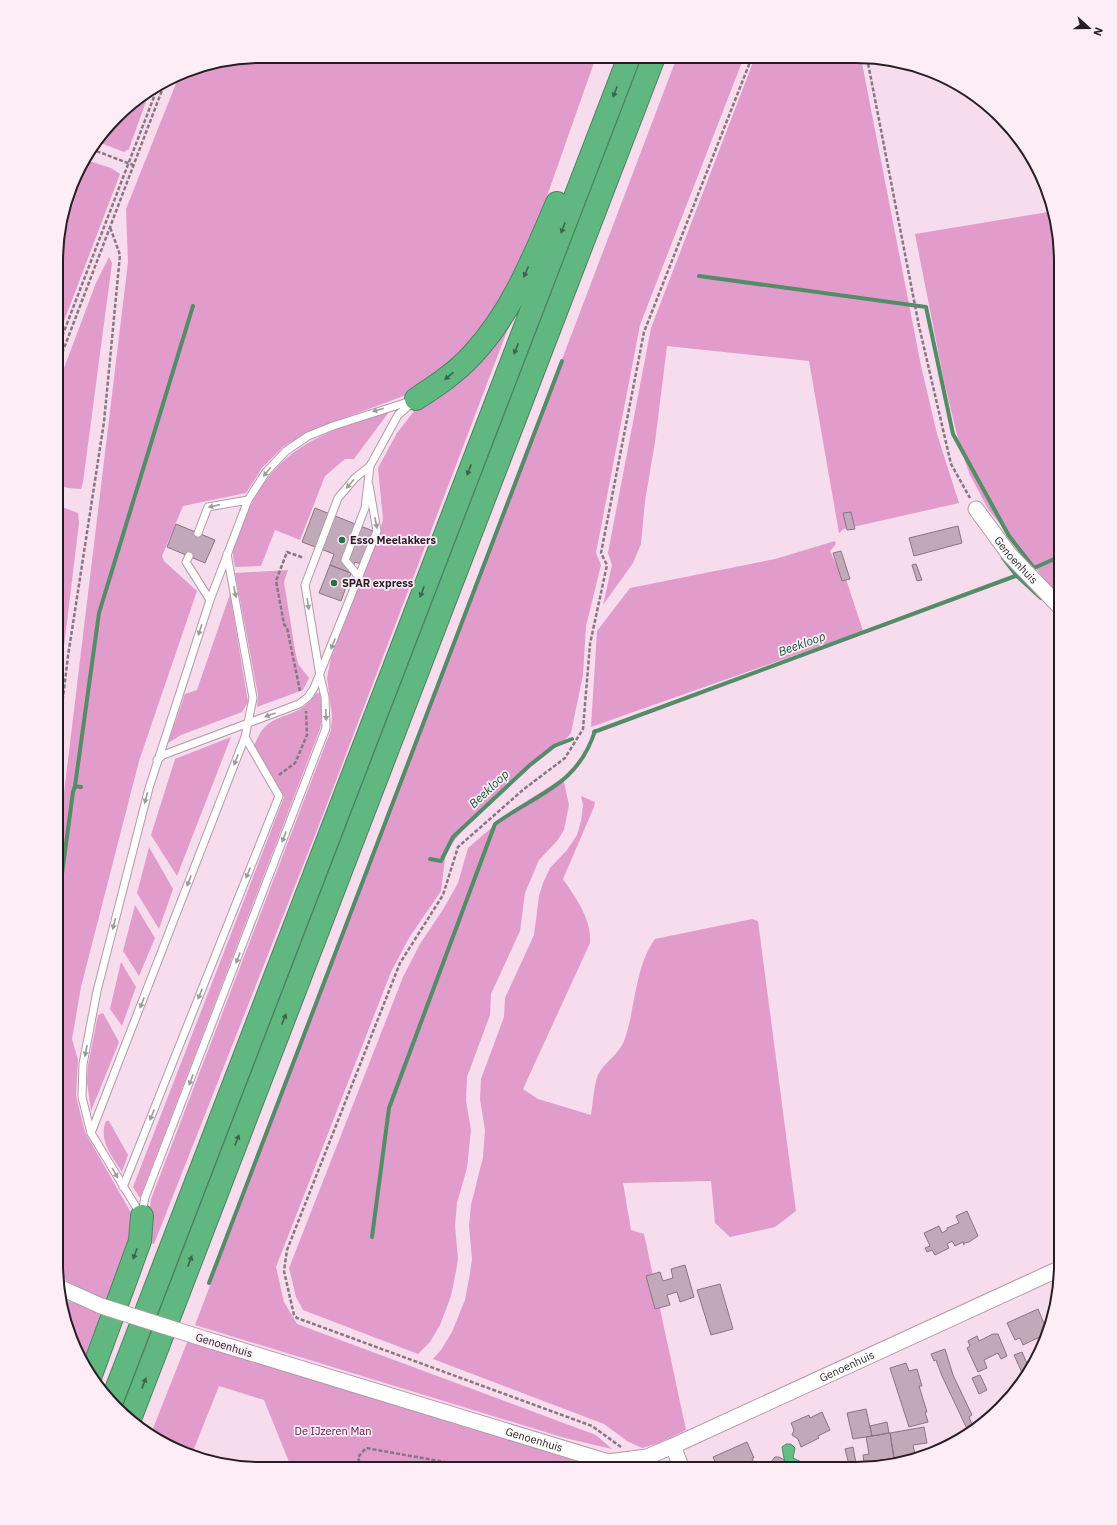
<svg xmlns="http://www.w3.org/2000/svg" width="1117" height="1525" font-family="'IBM Plex Sans',sans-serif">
<rect width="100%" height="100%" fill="#f6dced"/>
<!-- green -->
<path fill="#e19ccc" d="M261 56 596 57 516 284 470 351 409 394 309 431 283 447 262 468 246 493 183 506 162 556 164 561 197 591 139 761 81 987 72 1039 78 1060 76 1096 85 1132 130 1211 134 1226 112 1302C95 1296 59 1285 56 1264L57 851 128 262 126 209 179 76 195 67Z
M677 57H744L640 325 596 553 601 565 586 626 583 675 571 733 564 741 510 783 470 821 446 851 441 891 409 938 391 972 276 1267 284 1302 297 1324 577 1428 596 1435 612 1449 565 1438 195 1325Z
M755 57 861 58 921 366 937 434 959 503 844 529 839 533 809 361 667 346 655 442 645 501 641 544 633 563 603 605 612 565 608 553 651 328Z
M149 93 129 149 124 152 98 142 126 107Z
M83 159 111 168 120 174 58 337V234Z
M1054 211 1061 261V597L1047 582 988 509 970 475 960 447 944 381 915 234Z
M109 257 112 263 83 482 81 489 68 488 57 485 58 384 96 283Z
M520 297 321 820 154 1244 145 1242 151 1199 331 730 332 716 327 678 331 658 380 531 383 519 378 468 397 433 421 402Z
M389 412 354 459H345L325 476 300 540 275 530 261 566 235 567C234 562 233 557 233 552 232 544 242 526 245 518 274 448 322 432 389 412Z
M57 505 78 513 79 523 57 704Z
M835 541 836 544 830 551 837 566 842 567 863 631 591 727 597 631 630 588 775 559Z
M288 570 284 582 295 650 298 664 309 678 303 690 257 707 258 695 235 573Z
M230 594 248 702 242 712 181 735 168 743 185 694 197 690Z
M316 693H320C322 705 323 717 320 729L140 1198 133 1187 284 797 254 746C256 741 259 734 263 729 279 711 300 719 316 693Z
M231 737 177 876 151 835 175 759Z
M563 778 569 805 564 830 557 841 539 860 525 893 520 931 491 994 490 1015 467 1077 466 1101 471 1130 467 1168 457 1203 455 1226 458 1259 456 1271 451 1296 440 1325 430 1342 418 1354 303 1310 296 1297 289 1268 403 977 420 944 444 908 458 883 468 848 511 811Z
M581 796 595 802 594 807 563 879C576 898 592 920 590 943L523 1089 538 1099 591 1115C593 1104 594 1082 599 1073 606 1061 619 1054 624 1041 636 1009 634 968 655 939L752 919 758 921 796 1211 775 1227 730 1237 715 1223 711 1181 623 1183 631 1230 644 1234 686 1430 659 1443 642 1448 627 1441 604 1424 433 1359 441 1350 452 1332 465 1300 470 1273 472 1259 469 1226 471 1205 483 1157 485 1130 480 1099 481 1079 504 1017 505 998 534 935 539 896 543 883 550 868 567 850 577 835 581 821 583 805Z
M149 847 173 889 159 929 137 893Z
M135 905 155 938 139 976 123 951Z
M121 962 136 987 122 1026 110 1009Z
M103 1013 119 1042 91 1111 87 1082 88 1065 98 1015Z
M106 1121H109L128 1155 122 1172C112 1156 98 1140 106 1121Z
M61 1299 107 1313 87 1370C73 1348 64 1324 61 1299Z
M188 1340 454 1422 648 1468 291 1467 264 1400 219 1386 191 1456 183 1453 150 1436Z"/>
<!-- water -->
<path fill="#67bb85" stroke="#548c68" d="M786 1444H791L795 1448 793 1458 806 1464 803 1469H786L782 1447Z"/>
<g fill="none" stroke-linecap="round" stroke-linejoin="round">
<!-- stream -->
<path stroke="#548c68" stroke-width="4" d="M699 276 926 307 953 434 1009 536 1034 568 1061 556
M1003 558 1017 576 1041 598
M594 732 1018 575
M75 786 99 613 193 306
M430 859 441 861 453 837 530 765 554 746 572 739
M57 886 61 881 73 792 75 786 81 787
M372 1237 389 1108 495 824C538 793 577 786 595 731
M209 1283 562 361"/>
</g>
<!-- building -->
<path fill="#c2a9ba" stroke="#8c7484" d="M315 508 373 531 361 564 355 562 351 573 330 565 334 554 302 542Z
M851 512 855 529 847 530 843 513Z
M176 524 215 540 205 563 167 547Z
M958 526 962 543 914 556 909 538Z
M841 551 850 579 842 581 833 553Z
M916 564 922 580 917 581 912 565Z
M330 565 351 573 341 601 319 593Z
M967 1211 978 1236 969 1242 964 1243V1245L963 1242 955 1246 952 1241 947 1244 949 1248 935 1255 932 1250 927 1252 925 1248 930 1246 924 1233 939 1226 942 1233 947 1230V1228L959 1223 956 1216Z
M685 1265 694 1297 680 1302 677 1292 667 1295 670 1305 655 1309 646 1276 660 1272 663 1281 673 1278 671 1269Z
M720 1284 733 1329 711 1335 697 1290Z
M1038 1309 1048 1333 1023 1345 1020 1338 1015 1340 1007 1323Z
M993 1334H998L1007 1356 1001 1359 998 1353 984 1360 987 1368 978 1372 967 1348 970 1346 968 1341 977 1336 979 1341Z
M945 1349 953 1375 972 1415 969 1417 974 1429 968 1431 942 1376 936 1360 934 1361 931 1354Z
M1022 1352 1030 1370 1023 1375 1014 1355Z
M906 1363 909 1371 917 1369 922 1386H919L927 1412H925L928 1422 909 1427 890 1368Z
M980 1375 987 1390 979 1394 972 1378Z
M866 1409 872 1436 853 1439 847 1413Z
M822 1412 830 1430 818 1436 819 1438 801 1447 798 1439 792 1435 794 1430 791 1423 809 1415 810 1418Z
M887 1422 889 1433 872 1436 870 1426Z
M924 1427 927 1443 913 1445 915 1454 894 1458 890 1433Z
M890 1433 894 1458 864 1463 863 1455 869 1454 866 1437Z
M747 1442 754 1458H752L754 1463 744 1468 742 1463 730 1469H718L713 1457Z
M853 1447 856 1463 849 1465 845 1449Z
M775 1457H779L784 1460 782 1469H771L770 1463Z"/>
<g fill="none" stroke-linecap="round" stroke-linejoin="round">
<defs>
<path id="service" d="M198 533 208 507 248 500
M189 556 186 562 210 600
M359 577 345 560 365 508 370 466
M157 760 163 755 299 704 308 697 314 688 377 531 369 485
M91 1133 245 737 253 698 227 554
M123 1187 279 796 245 737
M142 1213 145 1197 326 728 325 697 320 676 305 585 338 498 355 478 370 466 398 415 414 401
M141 1215 91 1133 82 1097 83 1064 97 991 149 788 210 600 248 500 266 472 286 451 308 436 333 426 414 400"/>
<g id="minor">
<path id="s1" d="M976 509 1009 554 1061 608"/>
<path d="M59 1287 101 1306"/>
<path id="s2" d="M208 1340 608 1462 647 1457 673 1446 1061 1268"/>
<path d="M673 1446 682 1469"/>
</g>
<path id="motorway" d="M416 399C436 386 457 372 473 354 513 311 534 256 557 203
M91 1375 140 1241 142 1216
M111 1403 629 57
M130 1419 654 57"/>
</defs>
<!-- service casing -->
<use href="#service" stroke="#b39bab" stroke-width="9"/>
<!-- minor casing -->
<use href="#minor" stroke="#b39bab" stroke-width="17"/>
<!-- motorway casing -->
<use href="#motorway" stroke="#4c8260" stroke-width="24"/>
<!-- path -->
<path stroke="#887782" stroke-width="2.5" stroke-dasharray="4 2" stroke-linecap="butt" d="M867 58 919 326 951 464 970 498
M91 149 133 165
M58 347 157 89
M58 364 164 85
M300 691 287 628 284 624 276 581 287 552 304 558
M57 748 68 656 104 422 120 255 110 227
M279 775 295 763 307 735 306 711
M621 1447 592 1426 297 1318 294 1315 284 1271 287 1250 400 963 443 895 458 847 524 789 565 758 583 729 590 644 607 565 601 553 644 332 752 57
M361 1468 358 1457 366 1448 478 1468"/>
<!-- service -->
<use href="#service" stroke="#fff" stroke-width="7"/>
<!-- minor -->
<use href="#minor" stroke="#fff" stroke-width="15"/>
<!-- motorway -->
<use href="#motorway" stroke="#60b880" stroke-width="22"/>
<defs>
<path id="minor-bridge" d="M101 1306 208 1340"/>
</defs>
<!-- minor-bridge casing -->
<use href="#minor-bridge" stroke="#b39bab" stroke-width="17" stroke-linecap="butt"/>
<!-- minor-bridge -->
<use href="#minor-bridge" stroke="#fff" stroke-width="15"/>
</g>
<!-- one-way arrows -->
<defs><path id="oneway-solid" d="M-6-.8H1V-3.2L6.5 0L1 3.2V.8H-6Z"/></defs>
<g fill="#41634d">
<use href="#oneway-solid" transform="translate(615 92) rotate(111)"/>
<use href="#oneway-solid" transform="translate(563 228) rotate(111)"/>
<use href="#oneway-solid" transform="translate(526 272) rotate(114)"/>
<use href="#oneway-solid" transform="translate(516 349) rotate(111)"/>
<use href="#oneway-solid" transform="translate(449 376) rotate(140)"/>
<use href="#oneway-solid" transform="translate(469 470) rotate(111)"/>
<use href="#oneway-solid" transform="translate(422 592) rotate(111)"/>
<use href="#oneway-solid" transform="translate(284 1019) rotate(-69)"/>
<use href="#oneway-solid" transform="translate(237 1140) rotate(-69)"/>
<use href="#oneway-solid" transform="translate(135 1254) rotate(110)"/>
<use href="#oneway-solid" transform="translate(190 1261) rotate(-69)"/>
<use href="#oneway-solid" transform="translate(144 1383) rotate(-69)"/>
</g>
<g fill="#9e9a9c">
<use href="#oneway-solid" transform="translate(378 410) rotate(164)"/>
<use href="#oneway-solid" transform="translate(267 472) rotate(129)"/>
<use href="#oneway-solid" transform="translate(350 484) rotate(130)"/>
<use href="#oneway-solid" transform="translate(214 506) rotate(167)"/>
<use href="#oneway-solid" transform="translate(376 523) rotate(79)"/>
<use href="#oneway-solid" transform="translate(235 592) rotate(79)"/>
<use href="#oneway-solid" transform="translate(308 604) rotate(81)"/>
<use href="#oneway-solid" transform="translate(200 630) rotate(108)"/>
<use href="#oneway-solid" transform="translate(333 644) rotate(111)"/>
<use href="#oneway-solid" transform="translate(270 715) rotate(160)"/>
<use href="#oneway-solid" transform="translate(326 715) rotate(88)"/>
<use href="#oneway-solid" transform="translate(236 760) rotate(111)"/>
<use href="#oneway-solid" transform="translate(146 798) rotate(105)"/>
<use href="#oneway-solid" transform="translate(284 837) rotate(111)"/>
<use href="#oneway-solid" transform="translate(248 873) rotate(112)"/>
<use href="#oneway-solid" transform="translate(189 881) rotate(111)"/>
<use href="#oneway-solid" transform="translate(114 924) rotate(104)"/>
<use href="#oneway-solid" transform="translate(238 958) rotate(111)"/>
<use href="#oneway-solid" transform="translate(200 994) rotate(112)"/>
<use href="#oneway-solid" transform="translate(142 1003) rotate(111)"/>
<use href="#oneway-solid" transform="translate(86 1051) rotate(101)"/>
<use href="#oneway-solid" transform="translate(191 1080) rotate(111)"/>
<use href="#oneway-solid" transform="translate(152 1115) rotate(112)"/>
<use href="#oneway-solid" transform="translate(115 1173) rotate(60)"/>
</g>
<!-- markers -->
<g fill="#207344" stroke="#fdedf7" stroke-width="1.5">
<circle cx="342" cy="540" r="4"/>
<circle cx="334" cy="583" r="4"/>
</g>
<g text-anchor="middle" stroke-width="3.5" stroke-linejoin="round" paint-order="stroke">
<!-- poi labels -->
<g font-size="11" font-weight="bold" fill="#271e24" stroke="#fdedf7" text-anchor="start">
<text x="350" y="544">Esso Meelakkers</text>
<text x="342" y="587">SPAR express</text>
</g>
<!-- street labels -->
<g font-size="11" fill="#271e24" stroke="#fdedf7">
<text dy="4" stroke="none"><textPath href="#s1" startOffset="65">Genoenhuis</textPath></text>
<text transform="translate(224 1345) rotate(17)" y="4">Genoenhuis</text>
<text dy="4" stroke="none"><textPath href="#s2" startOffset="677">Genoenhuis</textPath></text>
<text dy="4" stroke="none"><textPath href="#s2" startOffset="341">Genoenhuis</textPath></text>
</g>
<!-- park labels -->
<g font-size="11" fill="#551246" stroke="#fdedf7">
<text x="333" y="1435">De IJzeren Man</text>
</g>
<!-- water labels -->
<g font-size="12" font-style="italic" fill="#13522f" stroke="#fdedf7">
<text transform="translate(802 644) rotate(-20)" y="4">Beekloop</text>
<text transform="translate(489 789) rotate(-43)" y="4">Beekloop</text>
</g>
</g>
<!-- crop -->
<path d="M0 0H1117V1525H0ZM261 63H856A198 198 0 0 1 1054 261V1264A198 198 0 0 1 856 1462H261A198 198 0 0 1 63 1264V261A198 198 0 0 1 261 63Z" fill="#fdedf7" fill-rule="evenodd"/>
<path fill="none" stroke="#271e24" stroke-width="2" d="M261 63H856A198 198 0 0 1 1054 261V1264A198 198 0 0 1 856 1462H261A198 198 0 0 1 63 1264V261A198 198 0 0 1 261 63Z"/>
<!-- north arrow -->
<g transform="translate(1089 28) rotate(111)" stroke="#fdedf7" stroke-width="3" paint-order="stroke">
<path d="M0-3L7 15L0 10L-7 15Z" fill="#271e24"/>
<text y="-6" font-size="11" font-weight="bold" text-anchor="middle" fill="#271e24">N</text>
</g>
</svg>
